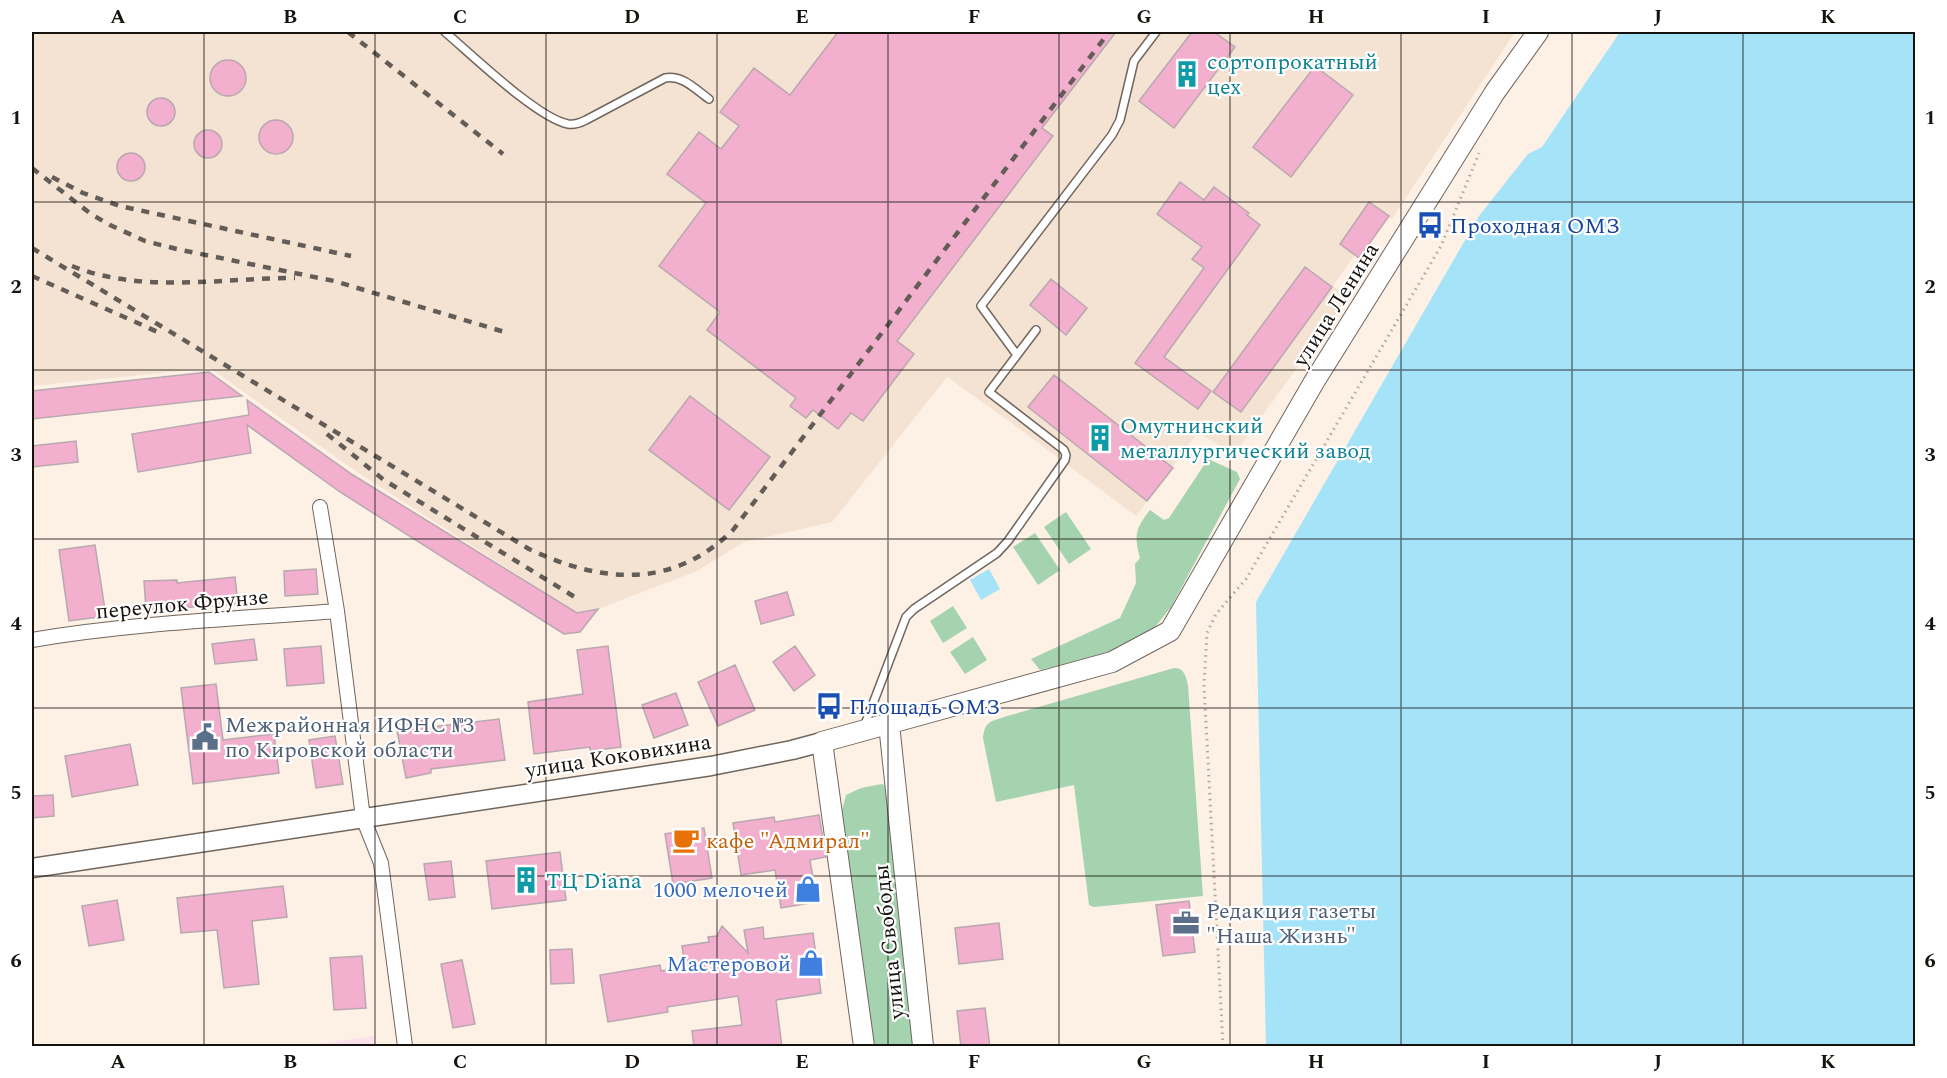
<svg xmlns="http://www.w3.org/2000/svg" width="1947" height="1078" font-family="Spectral,serif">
<rect width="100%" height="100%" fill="#fdf0e5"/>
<!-- built -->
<path fill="#f4e2d2" d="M32 32H1515L1392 219 1388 217 1355 255 1333 286 1348 297 1234 455 1198 432 1136 516 1009 421 947 377 832 522 744 542 697 571 598 609 577 613 357 472 210 368 32 386Z"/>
<!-- education -->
<path fill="#fae1eb" d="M374 1036 376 1046H304Z"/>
<!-- green -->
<path fill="#a5d3b0" d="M1208 459 1237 472 1240 479 1171 607 1155 627 1143 638 1119 651 1040 670 1031 659 1120 618 1136 583 1135 564 1140 558C1134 535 1135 529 1150 510L1164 520 1169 518Z
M1066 512 1091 549 1069 564 1044 527Z
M1035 533 1060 570 1038 585 1013 547Z
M953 606 967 628 943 643 930 621Z
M973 637 987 660 965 674 950 652Z
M1174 668C1184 667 1186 677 1188 685L1203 896 1094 907 1089 905 1074 785 996 802 983 738C985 722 989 722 1004 717Z
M882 784 887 787 916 1046H871L841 814 846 795 861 788Z"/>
<!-- water -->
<path fill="#a5e3f9" d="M1620 32H1915V1046H1266L1256 602 1479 216 1528 154 1542 147Z
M989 569 1000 589 981 600 970 580Z"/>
<!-- building -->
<path fill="#f2afce" stroke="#b8a8af" stroke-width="1.5" d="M838 32H1116L1042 128 1053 136 897 341 914 354 863 421 851 413 838 429 813 410 806 418 790 406 796 398 707 330 720 312 659 266 706 203 667 174 699 132 721 149 739 126 720 112 754 68 790 95Z
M1192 32H1214L1235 47 1174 128 1139 101Z
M210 78a18 18 0 1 1 36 0a18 18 0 1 1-36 0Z
M1315 66 1353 95 1291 177 1253 147Z
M147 112a14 14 0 1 1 28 0a14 14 0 1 1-28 0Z
M259 137a17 17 0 1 1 34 0a17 17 0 1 1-34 0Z
M194 144a14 14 0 1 1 28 0a14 14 0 1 1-28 0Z
M117 167a14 14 0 1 1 28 0a14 14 0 1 1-28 0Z
M1180 182 1204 200 1214 187 1249 213 1247 215 1260 225 1164 357 1211 391 1198 409 1135 363 1204 268 1192 259 1202 247 1157 214Z
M1369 202 1389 216 1359 258 1340 244Z
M1305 267 1332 287 1241 412 1213 392Z
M1051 279 1087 308 1066 335 1030 305Z
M209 372 242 396 32 419V391Z
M1054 375 1173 468 1147 501 1028 407Z
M690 396 770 457 729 510 649 450Z
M247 400 353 475 577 613 598 609 580 632 564 634 340 492 247 425 251 453 138 472 132 434 249 415Z
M76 441 78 462 32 467V446Z
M95 545 106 616 69 621 59 550Z
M316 569 318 594 285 596 284 571Z
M235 577 238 604 146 610 144 581 177 580V583Z
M787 592 794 615 761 624 755 601Z
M254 639 257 660 215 664 212 644Z
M321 646 324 683 287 686 284 649Z
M608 646 621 747 590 751V747L534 754 528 702 583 694 577 650Z
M795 646 815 675 794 691 773 662Z
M735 665 755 710 718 726 698 682Z
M216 684 223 740 274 734 279 773 193 784 181 688Z
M676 693 688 725 654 738 642 705Z
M499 719 505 760 431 769V773L406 778 396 725 422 720 423 728Z
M335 736 343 784 316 788 309 740Z
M130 744 138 785 72 797 65 756Z
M53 795 54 816 32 818V796Z
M819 815 826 857 810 860 817 902 781 908 775 870 741 875 733 823 774 817 775 822Z
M704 828 712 878 673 884 665 834Z
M560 852 566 900 492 909 486 861Z
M451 861 455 897 429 900 424 864Z
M283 886 287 917 252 921 259 984 224 988 217 930 181 933 177 898Z
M117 900 124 940 89 946 82 906Z
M1189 901 1195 952 1163 956 1156 905Z
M999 923 1003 959 959 964 955 928Z
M722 926 748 953 744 930 763 927 764 939 813 933 821 993 776 1000 782 1047H694L692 1031 742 1025 738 996 667 1007 668 1012 608 1022 600 975 660 965 661 971 685 967 682 946 709 942 708 937 717 936Z
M572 949 574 983 551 984 550 950Z
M362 956 366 1008 334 1010 330 958Z
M462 960 475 1024 453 1028 441 964Z
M985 1008 990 1047H961L957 1011Z"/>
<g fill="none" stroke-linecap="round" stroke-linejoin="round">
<defs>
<path id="service" d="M445 32C471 54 537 118 568 124 574 125 580 123 586 120L665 78C683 75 695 89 709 99
M1017 355 981 306 1112 135 1120 120 1134 61 1156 32
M864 727 906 617 914 609 997 553 1008 541 1065 460 1066 455 1064 450 989 392 1036 330"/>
<path id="minor" d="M320 507 337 611 363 818 381 863 405 1046
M32 640C132 623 236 619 337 611"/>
<path id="tertiary" d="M32 868 711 766 792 750 822 742"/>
<path id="secondary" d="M889 724 923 1046
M864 1046 822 742 1112 662 1170 631 1314 382 1495 92 1538 32"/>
</defs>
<!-- service casing -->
<use href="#service" stroke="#71665d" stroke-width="10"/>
<!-- minor casing -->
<use href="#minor" stroke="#71665d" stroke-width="16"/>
<!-- tertiary casing -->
<use href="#tertiary" stroke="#71665d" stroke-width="21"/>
<!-- secondary casing -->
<use href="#secondary" stroke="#71665d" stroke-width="22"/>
<!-- path -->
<path stroke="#b1a79e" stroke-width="3" stroke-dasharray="1.5 4.5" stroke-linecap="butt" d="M1223 1046 1204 685 1207 633 1216 614 1246 579 1441 246 1479 153"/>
<!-- service -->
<use href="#service" stroke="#fff" stroke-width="7"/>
<!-- minor -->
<use href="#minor" stroke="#fff" stroke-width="14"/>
<!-- tertiary -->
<use href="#tertiary" stroke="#fff" stroke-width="18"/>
<!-- secondary -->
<use href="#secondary" stroke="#fff" stroke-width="20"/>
<!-- rail -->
<path stroke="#645d57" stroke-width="4.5" stroke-dasharray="8 8" stroke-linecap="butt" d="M348 32 503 154
M32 168 91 214 110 225 145 241 181 250 334 281 508 333
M52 177 83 193 120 206 351 256
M32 248 529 549C601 583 672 590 733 530L1109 32
M72 266C142 294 221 278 295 278
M32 276 160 333
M327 434 384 480 578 599"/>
</g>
<!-- grid -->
<path fill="none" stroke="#16120e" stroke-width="1.5" stroke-opacity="0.55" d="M204 32V1046M375 32V1046M546 32V1046M717 32V1046M888 32V1046M1059 32V1046M1230 32V1046M1401 32V1046M1572 32V1046M1743 32V1046M32 202H1916M32 370H1916M32 539H1916M32 708H1916M32 876H1916"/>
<!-- icons -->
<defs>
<symbol id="building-bare" viewBox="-9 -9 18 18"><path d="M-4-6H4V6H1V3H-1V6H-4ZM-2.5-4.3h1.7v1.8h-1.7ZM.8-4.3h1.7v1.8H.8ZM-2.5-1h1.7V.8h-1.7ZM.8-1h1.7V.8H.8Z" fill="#0f9aa8" stroke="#fff" stroke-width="2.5" paint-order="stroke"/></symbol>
<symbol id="bus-bare" viewBox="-9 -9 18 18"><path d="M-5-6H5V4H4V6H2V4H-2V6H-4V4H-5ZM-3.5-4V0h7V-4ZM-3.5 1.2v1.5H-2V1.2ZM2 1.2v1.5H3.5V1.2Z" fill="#1a4fb4" stroke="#fff" stroke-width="2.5" paint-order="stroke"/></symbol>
<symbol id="civic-bare" viewBox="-9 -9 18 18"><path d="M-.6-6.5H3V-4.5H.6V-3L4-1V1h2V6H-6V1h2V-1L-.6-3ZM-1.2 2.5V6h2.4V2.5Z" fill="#5c6f8a" stroke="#fff" stroke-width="2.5" paint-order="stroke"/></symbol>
<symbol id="cafe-bare" viewBox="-9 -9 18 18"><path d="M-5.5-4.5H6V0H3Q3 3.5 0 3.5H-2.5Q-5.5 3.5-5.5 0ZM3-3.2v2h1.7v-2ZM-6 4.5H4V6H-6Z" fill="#e8710a" stroke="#fff" stroke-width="2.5" paint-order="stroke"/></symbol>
<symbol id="shop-bare" viewBox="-9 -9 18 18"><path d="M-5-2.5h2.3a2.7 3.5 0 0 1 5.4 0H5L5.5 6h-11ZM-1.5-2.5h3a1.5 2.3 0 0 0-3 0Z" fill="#3f7fe0" stroke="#fff" stroke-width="2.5" paint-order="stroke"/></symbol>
<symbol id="office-bare" viewBox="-9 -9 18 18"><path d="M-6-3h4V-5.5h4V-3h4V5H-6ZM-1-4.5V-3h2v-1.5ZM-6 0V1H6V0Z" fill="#5c6f8a" stroke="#fff" stroke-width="2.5" paint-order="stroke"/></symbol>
</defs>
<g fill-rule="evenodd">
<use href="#building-bare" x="1168" y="55" width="38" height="38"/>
<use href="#bus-bare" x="1411" y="206" width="38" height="38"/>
<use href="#building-bare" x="1081" y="419" width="38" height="38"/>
<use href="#bus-bare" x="810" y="687" width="38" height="38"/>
<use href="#civic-bare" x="186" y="718" width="38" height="38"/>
<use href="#cafe-bare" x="667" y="821" width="38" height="38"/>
<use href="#building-bare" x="507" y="861" width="38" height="38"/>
<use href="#shop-bare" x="789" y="870" width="38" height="38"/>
<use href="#office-bare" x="1167" y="904" width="38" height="38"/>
<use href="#shop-bare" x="792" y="944" width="38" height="38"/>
</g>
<g text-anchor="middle" stroke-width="4.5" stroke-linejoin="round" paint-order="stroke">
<!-- culture labels -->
<g font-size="22" fill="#0d838f" stroke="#fff" text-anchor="start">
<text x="1207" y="69">сортопрокатный<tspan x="1207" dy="25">цех</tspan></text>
<text x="1120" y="433">Омутнинский<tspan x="1120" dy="25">металлургический завод</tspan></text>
<text x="546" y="888">ТЦ Diana</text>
</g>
<!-- transit labels -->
<g font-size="22" fill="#164399" stroke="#fff" text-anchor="start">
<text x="1450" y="233">Проходная ОМЗ</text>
<text x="849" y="714">Площадь ОМЗ</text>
</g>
<!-- street labels -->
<g font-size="22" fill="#16120e" stroke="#fff">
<text transform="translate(1335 304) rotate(-58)" y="8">улица Ленина</text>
<text transform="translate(182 603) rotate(-5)" y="8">переулок Фрунзе</text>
<text transform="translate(618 755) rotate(-9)" y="8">улица Коковихина</text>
<text transform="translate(888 942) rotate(-96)" y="8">улица Свободы</text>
</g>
<!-- service labels -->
<g font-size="22" fill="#4e5e75" stroke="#fff" text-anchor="start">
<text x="225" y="732">Межрайонная ИФНС №3<tspan x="225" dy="25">по Кировской области</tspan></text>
<text x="1206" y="918">Редакция газеты<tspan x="1206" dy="25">"Наша Жизнь"</tspan></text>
</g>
<!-- food labels -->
<g font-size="22" fill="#c56008" stroke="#fff" text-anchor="start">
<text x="706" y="848">кафе "Адмирал"</text>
</g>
<!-- shop labels -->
<g font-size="22" fill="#366cbe" stroke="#fff" text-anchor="end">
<text x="788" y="897">1000 мелочей</text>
<text x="791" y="971">Мастеровой</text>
</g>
</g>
<!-- border -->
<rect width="1947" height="1078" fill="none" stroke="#ffffff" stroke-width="66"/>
<rect x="33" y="33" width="1881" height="1012" fill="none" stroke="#16120e" stroke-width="2"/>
<g font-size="20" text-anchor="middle" font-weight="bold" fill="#16120e">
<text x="118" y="23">A</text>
<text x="290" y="23">B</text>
<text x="460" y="23">C</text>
<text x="632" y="23">D</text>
<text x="802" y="23">E</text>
<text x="974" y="23">F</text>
<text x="1144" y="23">G</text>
<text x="1316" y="23">H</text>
<text x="1486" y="23">I</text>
<text x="1658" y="23">J</text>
<text x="1828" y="23">K</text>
<text x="16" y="124">1</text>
<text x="1930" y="124">1</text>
<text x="16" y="293">2</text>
<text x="1930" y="293">2</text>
<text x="16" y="461">3</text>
<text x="1930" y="461">3</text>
<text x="16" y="630">4</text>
<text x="1930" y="630">4</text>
<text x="16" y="799">5</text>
<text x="1930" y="799">5</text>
<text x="16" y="967">6</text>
<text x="1930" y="967">6</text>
<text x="118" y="1068">A</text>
<text x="290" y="1068">B</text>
<text x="460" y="1068">C</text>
<text x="632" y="1068">D</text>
<text x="802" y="1068">E</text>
<text x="974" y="1068">F</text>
<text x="1144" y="1068">G</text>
<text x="1316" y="1068">H</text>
<text x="1486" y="1068">I</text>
<text x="1658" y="1068">J</text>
<text x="1828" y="1068">K</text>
</g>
</svg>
